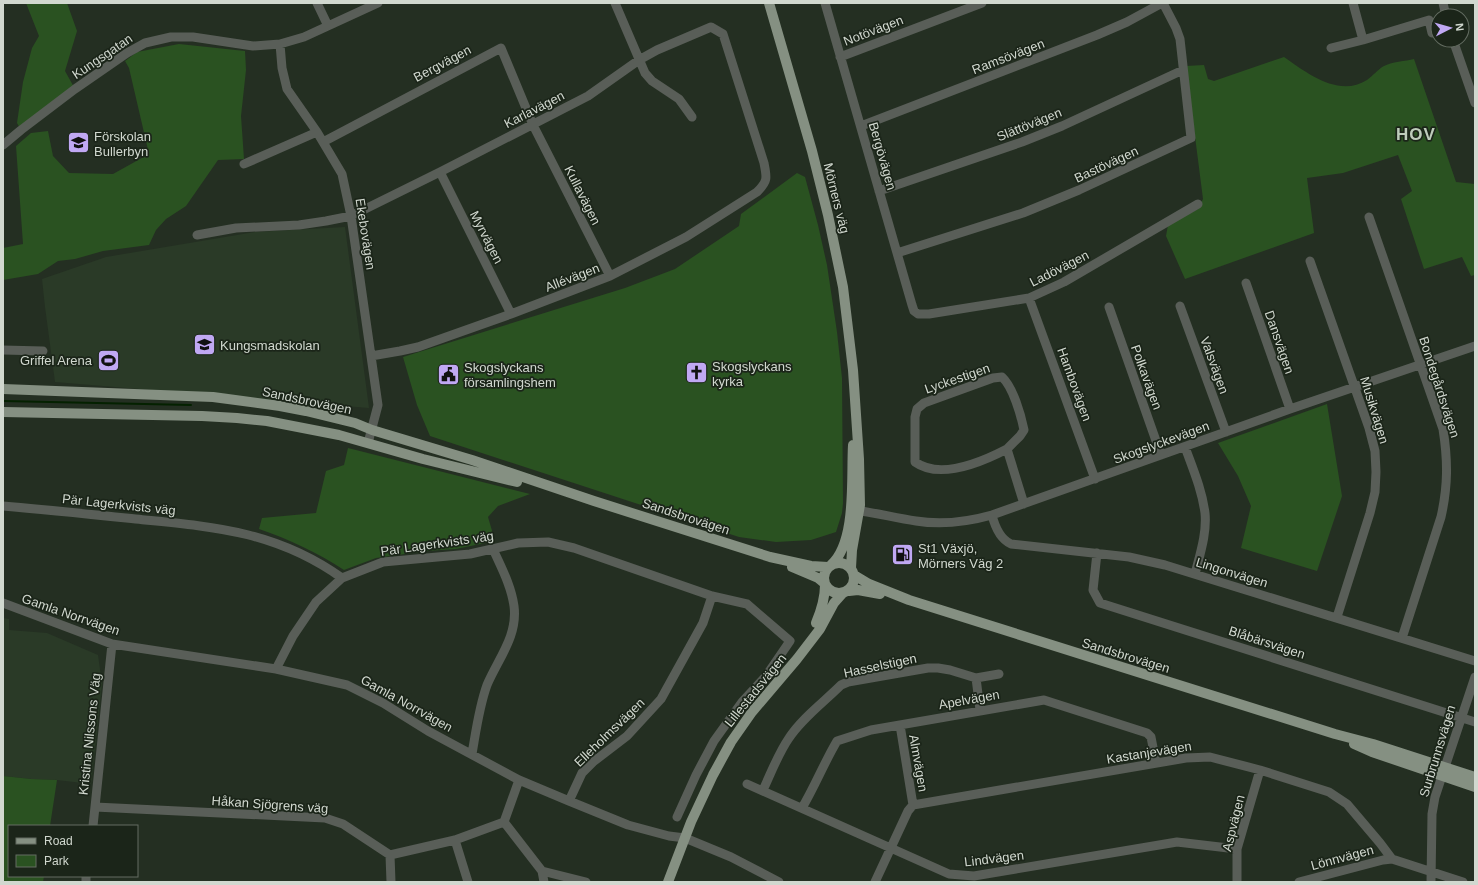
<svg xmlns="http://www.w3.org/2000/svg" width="1478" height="885" font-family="Helvetica,sans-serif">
<rect width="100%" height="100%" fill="#242f22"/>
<!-- built -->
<path fill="#2a3a27" d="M345 227 369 408 55 382 45 307 42 279 106 257 255 232Z
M3 618 9 619V630L47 633 98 655 102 684 91 784 57 780 31 779 3 776Z"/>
<!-- green -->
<path fill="#2a5221" d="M26 3H67L77 31 65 71 75 89 21 130 17 123 23 82 32 48 39 36Z
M179 44 245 51 246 70 241 116 244 159 218 160 186 206 166 219 156 230 149 245 103 251 75 259 58 261 38 274 3 280V248L23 244 16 146 31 133 48 131 53 156 69 173 113 174 149 154 129 68 125 61 137 52Z
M1284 57C1307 73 1339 98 1367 80 1373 76 1378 69 1384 66 1391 62 1406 61 1414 59L1456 182 1475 184V275L1471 276 1462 257 1424 269 1401 199 1412 191 1398 155 1343 173 1307 178 1314 233 1185 279 1166 236 1168 225 1198 209 1203 199 1186 66 1204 65 1208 79 1214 81Z
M797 173 805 177 818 225 827 265 837 332 842 378 843 503 842 513 836 532 811 540 776 542 739 537 430 436 417 405 403 357 625 288 675 269 739 226 741 214Z
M1327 404 1342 496 1317 571 1241 548 1251 506 1238 476 1218 443Z
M348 448 530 494 498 506 488 517 495 541 456 549 427 551 376 558 344 570C318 553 289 539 259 529L262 518 316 513 326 471 344 465Z
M3 776 31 779 57 780 50 826H9V876H44L43 882H3Z"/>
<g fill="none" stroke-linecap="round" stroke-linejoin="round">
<!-- stream -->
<path stroke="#042100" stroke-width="2" d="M3 401 191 405"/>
<!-- minor -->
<path stroke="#595e58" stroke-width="9" d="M317 3 328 26
M615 3 645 73 652 81 679 99 692 117
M825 3 912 305 914 311 918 314H929L1029 298 1064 282 1198 204
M1353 3 1363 40
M1443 3 1446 16
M1453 40 1475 103
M280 44 282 68 287 89 317 132 342 174 351 216 378 405 368 443
M1331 48 1363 40 1429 20 1432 33
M840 57 982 3
M861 126 1097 35 1127 22 1162 3
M323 142 501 48 533 125 610 276
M3 145 21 130 75 89 127 53 145 43 171 37H193L253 46 280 44 304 37 378 3
M244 164 317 132
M440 172 511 314
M879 191 1022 142 1062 126 1183 70
M1369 217 1443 429C1448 461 1448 486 1441 517L1402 638
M197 235 236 228 299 225 326 221 351 216 440 172 588 96 639 60 657 50 711 27 723 34 764 163C767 178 768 181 757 192L686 237 610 276 511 314 418 347 400 351 371 356
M897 253 1023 213 1079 190 1191 138 1180 39 1176 28 1163 3
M1310 261 1369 428 1375 451 1376 472 1375 492 1370 513 1337 617
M1246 283 1290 409
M1029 298 1095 479
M1180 306 1226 432
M1109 307 1161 455
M3 350 43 351
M1185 447C1193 469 1202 490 1205 513 1207 533 1200 554 1195 574
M1007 449C982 462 940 480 915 462V417L917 409 924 403 993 378 1002 377C1013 387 1021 415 1024 430L1020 436 1007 449 1024 504
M3 506C50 510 97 515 145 520 219 527 279 533 342 578
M852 510C874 512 894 518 916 521 941 525 967 522 992 515L1290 409 1475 346
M992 515C995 527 1000 539 1011 544L1129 557 1165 565 1475 661
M1097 553 1093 590 1100 603 1475 722
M3 603 112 644 276 669 347 685 383 703 428 731 519 780 569 801 628 825 669 836 685 838 731 857 779 882
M276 669 293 636 316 602 342 578 383 562 470 554 518 543 548 542 574 548 712 596 747 604 790 641 766 676 742 702 714 741 696 775 677 817
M976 678 999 674
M900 725 913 805
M472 754C476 731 479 707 487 685 498 659 518 636 514 606 511 585 501 567 493 549
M747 784 949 874 974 876 1177 842 1237 849
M763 790C771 773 778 754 789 738 802 718 824 702 841 685L848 682 928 668H938L950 670 976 678 980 710
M569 801 582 773 593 762 627 736 661 699 703 623 712 596
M95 807 325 818 343 824 390 855 455 840 504 822 519 780
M802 808C815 786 824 763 837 741L871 730 1044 700 1147 733 1151 737 1156 763
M504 822 542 871 544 882
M93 826 112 644
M455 840 468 882
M390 855 391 882
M542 871 586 882
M86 882V876
M875 882 908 811 913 805 1186 758 1210 757 1260 770 1329 792 1347 804 1380 843 1392 859 1463 882
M1237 882V849L1260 770
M1299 882 1383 860 1392 859
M1431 882 1432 814 1435 797 1475 677"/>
<!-- major -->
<path stroke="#859082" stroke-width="10" d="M769 3 812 151 828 215 843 287 853 370 859 459 860 505 852 550 851 568
M3 389 213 397 280 406 306 411 355 423 372 430 472 460 594 501 770 557 811 566 828 567
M3 412 202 416 237 418 267 421 339 435 423 459 517 482
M824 578a15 15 0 1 1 30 0a15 15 0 1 1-30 0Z
M831 565C857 542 851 478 853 445
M792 567 818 578 824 583
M854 575 869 584 909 600 1335 734 1373 744 1475 777
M849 591 858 590 880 594
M816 623C821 611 825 598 825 585
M1354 744 1372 752 1475 787
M668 882 691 822 713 775 731 742 752 712 797 659 820 629 834 603 842 594"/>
</g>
<!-- icons -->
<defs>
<symbol id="school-square" viewBox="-11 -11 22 22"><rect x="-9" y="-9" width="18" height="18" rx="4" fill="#c0a8f3" stroke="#1b2519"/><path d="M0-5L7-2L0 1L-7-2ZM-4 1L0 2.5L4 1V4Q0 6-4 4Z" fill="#111"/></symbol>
<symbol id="stadium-square" viewBox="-11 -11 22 22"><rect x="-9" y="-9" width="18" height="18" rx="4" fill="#c0a8f3" stroke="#1b2519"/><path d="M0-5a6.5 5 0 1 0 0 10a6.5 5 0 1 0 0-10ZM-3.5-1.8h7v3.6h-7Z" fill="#111"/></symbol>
<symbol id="church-square" viewBox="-11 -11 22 22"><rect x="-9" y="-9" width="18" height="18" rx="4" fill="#c0a8f3" stroke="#1b2519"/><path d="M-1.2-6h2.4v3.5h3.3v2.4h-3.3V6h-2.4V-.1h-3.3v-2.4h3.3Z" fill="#111"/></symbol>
<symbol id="civic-square" viewBox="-11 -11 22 22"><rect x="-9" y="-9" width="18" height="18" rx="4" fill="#c0a8f3" stroke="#1b2519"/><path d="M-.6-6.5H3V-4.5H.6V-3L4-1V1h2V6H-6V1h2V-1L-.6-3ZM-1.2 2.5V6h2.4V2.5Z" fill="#111"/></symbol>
<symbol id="fuel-square" viewBox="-11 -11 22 22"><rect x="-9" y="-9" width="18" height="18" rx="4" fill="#c0a8f3" stroke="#1b2519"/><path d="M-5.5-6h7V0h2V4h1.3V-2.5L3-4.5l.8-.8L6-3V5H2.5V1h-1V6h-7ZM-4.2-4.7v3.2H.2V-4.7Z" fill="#111"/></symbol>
</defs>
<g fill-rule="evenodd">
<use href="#school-square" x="66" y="130" width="25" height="25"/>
<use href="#school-square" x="192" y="332" width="25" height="25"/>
<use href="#stadium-square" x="96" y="348" width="25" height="25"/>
<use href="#church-square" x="684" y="360" width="25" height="25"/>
<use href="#civic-square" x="436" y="362" width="25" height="25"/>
<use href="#fuel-square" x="890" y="542" width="25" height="25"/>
</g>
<g text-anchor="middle" stroke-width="3.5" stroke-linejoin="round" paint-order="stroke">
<!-- street labels -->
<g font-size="13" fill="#d1d8cf" stroke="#1b2519">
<text transform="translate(873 30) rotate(-21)" y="5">Notövägen</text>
<text transform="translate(102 56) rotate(-34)" y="5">Kungsgatan</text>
<text transform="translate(1008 56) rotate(-21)" y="5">Ramsövägen</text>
<text transform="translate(442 63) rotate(-28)" y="5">Bergvägen</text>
<text transform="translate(534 109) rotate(-27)" y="5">Karlavägen</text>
<text transform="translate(1029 124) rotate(-22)" y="5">Slättövägen</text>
<text transform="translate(883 156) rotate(74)" y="5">Bergövägen</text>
<text transform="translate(1106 164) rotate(-25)" y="5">Bastövägen</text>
<text transform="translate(583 195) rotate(63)" y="5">Kullavägen</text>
<text transform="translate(837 198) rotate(76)" y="5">Mörners väg</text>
<text transform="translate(366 234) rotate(81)" y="5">Ekebovägen</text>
<text transform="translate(487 237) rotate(63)" y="5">Myrvägen</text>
<text transform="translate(1059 268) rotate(-27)" y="5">Ladövägen</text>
<text transform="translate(572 277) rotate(-21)" y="5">Allévägen</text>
<text transform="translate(1280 342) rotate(71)" y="5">Dansvägen</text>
<text transform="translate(1215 365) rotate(70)" y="5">Valsvägen</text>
<text transform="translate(1147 377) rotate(70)" y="5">Polkavägen</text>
<text transform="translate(957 378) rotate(-19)" y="5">Lyckestigen</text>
<text transform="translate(1075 384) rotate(70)" y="5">Hambovägen</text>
<text transform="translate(1440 387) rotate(72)" y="5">Bondegårdsvägen</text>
<text transform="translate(307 400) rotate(12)" y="5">Sandsbrovägen</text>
<text transform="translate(1375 410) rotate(73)" y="5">Musikvägen</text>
<text transform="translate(1161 442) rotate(-20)" y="5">Skogslyckevägen</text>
<text transform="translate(119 504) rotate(6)" y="5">Pär Lagerkvists väg</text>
<text transform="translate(686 516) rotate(18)" y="5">Sandsbrovägen</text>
<text transform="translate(437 543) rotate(-8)" y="5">Pär Lagerkvists väg</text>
<text transform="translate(1232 572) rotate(17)" y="5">Lingonvägen</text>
<text transform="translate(71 614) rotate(19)" y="5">Gamla Norrvägen</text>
<text transform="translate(1267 642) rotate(18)" y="5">Blåbärsvägen</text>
<text transform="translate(1126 655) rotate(17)" y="5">Sandsbrovägen</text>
<text transform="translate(880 665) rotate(-12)" y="5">Hasselstigen</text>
<text transform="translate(755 690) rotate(-51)" y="5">Lillestadsvägen</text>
<text transform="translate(969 699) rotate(-10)" y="5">Apelvägen</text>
<text transform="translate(407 703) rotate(29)" y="5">Gamla Norrvägen</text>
<text transform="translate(609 732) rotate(-44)" y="5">Elleholmsvägen</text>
<text transform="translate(89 734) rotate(-84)" y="5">Kristina Nilssons Väg</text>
<text transform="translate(1437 751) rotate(-73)" y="5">Surbrunnsvägen</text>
<text transform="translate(1149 752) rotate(-9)" y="5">Kastanjevägen</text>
<text transform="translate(919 763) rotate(80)" y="5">Almvägen</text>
<text transform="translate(270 804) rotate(4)" y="5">Håkan Sjögrens väg</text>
<text transform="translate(1233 823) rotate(-76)" y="5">Aspvägen</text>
<text transform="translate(1342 857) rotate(-15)" y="5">Lönnvägen</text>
<text transform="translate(994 858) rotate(-7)" y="5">Lindvägen</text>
</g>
<!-- poi labels -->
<g font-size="13" fill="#d1d8cf" stroke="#1b2519" text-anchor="start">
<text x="94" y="141">Förskolan<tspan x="94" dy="15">Bullerbyn</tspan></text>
<text x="220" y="350">Kungsmadskolan</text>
<text x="92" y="365" text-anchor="end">Griffel Arena</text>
<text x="712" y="371">Skogslyckans<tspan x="712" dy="15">kyrka</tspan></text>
<text x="464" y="372">Skogslyckans<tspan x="464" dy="15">församlingshem</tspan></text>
<text x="918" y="553">St1 Växjö,<tspan x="918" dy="15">Mörners Väg 2</tspan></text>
</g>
<!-- district labels -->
<g font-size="17" font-weight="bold" letter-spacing="1" fill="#beccbb" stroke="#1b2519">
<text x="1416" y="140">HOV</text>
</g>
</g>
<!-- border -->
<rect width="1478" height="885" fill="none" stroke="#d1d8cf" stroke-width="8"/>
<!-- legend -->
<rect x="8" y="825" width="130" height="52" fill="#1b2519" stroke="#646d62"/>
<rect x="16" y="838" width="20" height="6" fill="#859082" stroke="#646d62"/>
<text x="44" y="845" font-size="12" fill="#d1d8cf">Road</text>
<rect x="16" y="855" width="20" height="12" fill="#2a5221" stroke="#646d62"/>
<text x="44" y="865" font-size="12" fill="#d1d8cf">Park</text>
<!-- north arrow -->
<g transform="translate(1450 28) rotate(84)"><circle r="19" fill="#1b2519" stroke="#646d62"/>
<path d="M0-3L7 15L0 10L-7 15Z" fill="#c0a8f3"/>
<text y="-6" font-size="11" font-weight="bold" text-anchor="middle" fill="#d1d8cf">N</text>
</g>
</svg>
